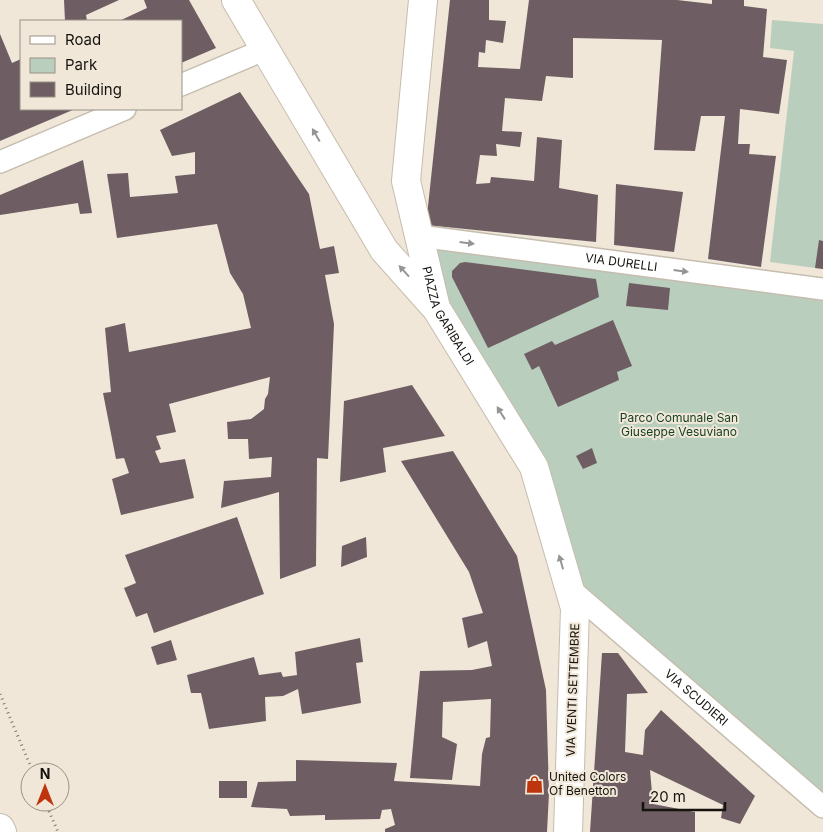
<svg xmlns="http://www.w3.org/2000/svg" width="823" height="832" font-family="Inter,sans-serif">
<rect width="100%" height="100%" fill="#f0e7d8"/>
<!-- green -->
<path fill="#bacebe" d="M772 20 823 24V269L770 262 794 51 770 48Z
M432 248 823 300V793L580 582 449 308Z"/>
<!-- building -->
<path fill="#6e5e63" d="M64 0H119L86 15 87 21H65Z
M144 0H189L216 48 181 63V21H119L147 8Z
M450 0H489V20L506 21 503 43 486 40 485 53 479 52 478 67 520 69 529 0H677L712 4V0H744V6L767 9 763 57 787 60 779 114 740 109 738 144H750L749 154 776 156 761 267 708 259 725 116H701L695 151 654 150 662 40 573 38V78L546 76 542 101 505 98 502 131 522 132 520 147 496 144 497 156 480 155 476 184 490 183 491 177 534 181 537 137 562 140 559 188 598 195 596 242 426 225Z
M0 34 12 63 21 59V109H75L0 141Z
M240 92 309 194 320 249 334 246 339 273 325 275 334 324 328 459 317 458 316 566 280 579 279 492 221 508 224 481 271 477 272 457 249 459 248 439H228L227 422 251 419 264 409 265 399 268 394 270 377 169 404 176 432 156 436 161 449 155 451 160 463 185 459 194 498 121 515 112 479 129 473 124 458 116 459 103 393 111 392 105 328 125 323 129 352 251 328 243 294 230 273 217 224 117 238 107 174 128 173 130 197 178 193 175 176 195 174V152L172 156 160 130Z
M83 160 92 213 80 214 78 203 0 215V195Z
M616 184 683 192 674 252 614 245Z
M819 240 823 241V269L815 268Z
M465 262 596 279 599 297 488 348 452 277V271L460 263Z
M629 283 670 288 668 310 626 306Z
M613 320 632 366 617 372 619 380 558 407 539 366 532 370 524 354 552 341 555 345Z
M412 385 445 436 383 448 386 472 340 482 344 401Z
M592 448 597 463 583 469 576 456Z
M453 451 517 556 546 690 549 793 547 832H385V829L395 825 391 809 382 810 380 819 325 820V815L290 816 287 809 251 807 258 782 296 781V760L397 763 394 781 480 786 482 754 486 738 490 737 491 699 443 702 442 737 457 744 452 780 410 778 420 671 472 670 492 666 487 641 468 648 462 618 483 613 469 572 401 461Z
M237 517 264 594 154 633 147 613 136 617 124 588 136 583 125 555Z
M366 537 367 557 341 567 342 546Z
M360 638 363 662 356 663 361 703 302 714 298 689 283 696 265 697 266 721 209 729 201 693H191L187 675 254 657 259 675 281 672 283 677 297 675 295 652Z
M171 640 177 660 157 665 151 647Z
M602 653H618L648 693 627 694 625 752 643 755 645 730 661 710 755 796 740 824 721 818 723 805 650 770 653 804 695 812V832H590Z
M219 781H247V798H219Z"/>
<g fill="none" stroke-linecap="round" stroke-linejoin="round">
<defs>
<g id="street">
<path d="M181 85 266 49"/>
<path d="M0 162 125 109"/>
<path id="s1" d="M419 236 823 289"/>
<path id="s2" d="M569 588 823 807"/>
</g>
<g id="secondary">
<path d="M236 0 384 250 433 305"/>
<path id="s3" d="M423 0 406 181 436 308 534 467 575 608 568 832"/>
<path d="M0 828 2 832"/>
</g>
</defs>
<!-- street casing -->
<use href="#street" stroke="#c5bdae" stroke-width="24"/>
<!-- secondary casing -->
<use href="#secondary" stroke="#c5bdae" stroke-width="30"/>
<!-- path -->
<path stroke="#7d786e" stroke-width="3" stroke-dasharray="1 4" stroke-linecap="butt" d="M0 694 33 772
M45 802 58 832"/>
<!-- street -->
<use href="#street" stroke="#fff" stroke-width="21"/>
<!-- secondary -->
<use href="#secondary" stroke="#fff" stroke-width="28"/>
</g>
<!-- one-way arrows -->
<defs><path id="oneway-solid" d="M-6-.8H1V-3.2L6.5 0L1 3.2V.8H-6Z" transform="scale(1.25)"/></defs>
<g fill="#969593">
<use href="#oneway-solid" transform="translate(316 135) rotate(-120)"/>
<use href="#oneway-solid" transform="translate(467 243) rotate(7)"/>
<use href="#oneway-solid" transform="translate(404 271) rotate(-132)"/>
<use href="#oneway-solid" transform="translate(681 271) rotate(7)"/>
<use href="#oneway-solid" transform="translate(501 413) rotate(-122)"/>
<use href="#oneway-solid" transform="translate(561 562) rotate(-106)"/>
</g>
<!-- icons -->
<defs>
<symbol id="shop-bare" viewBox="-9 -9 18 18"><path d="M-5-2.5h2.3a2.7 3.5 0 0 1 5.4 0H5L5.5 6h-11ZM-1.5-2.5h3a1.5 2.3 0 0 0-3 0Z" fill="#be350d" stroke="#f0e7d8" stroke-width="2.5" paint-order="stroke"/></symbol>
</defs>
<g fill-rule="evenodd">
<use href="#shop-bare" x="522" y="772" width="25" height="25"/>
</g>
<g text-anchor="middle" stroke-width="4" stroke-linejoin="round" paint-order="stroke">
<!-- street labels -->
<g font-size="12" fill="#16130e" stroke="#f0e7d8">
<text dy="4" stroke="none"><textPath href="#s1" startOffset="204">VIA DURELLI</textPath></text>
<text dy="4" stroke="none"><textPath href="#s3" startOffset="324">PIAZZA GARIBALDI</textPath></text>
<text transform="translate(573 690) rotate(-88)" y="4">VIA VENTI SETTEMBRE</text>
<text dy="4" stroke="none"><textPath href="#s2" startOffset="168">VIA SCUDIERI</textPath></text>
</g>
<!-- park labels -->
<g font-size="12" fill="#154022" stroke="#f0e7d8">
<text x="679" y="422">Parco Comunale San<tspan x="679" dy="14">Giuseppe Vesuviano</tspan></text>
</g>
<!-- poi labels -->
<g font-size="12" fill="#16130e" stroke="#f0e7d8" text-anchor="start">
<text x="549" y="781">United Colors<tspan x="549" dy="14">Of Benetton</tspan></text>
</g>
</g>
<!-- legend -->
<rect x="20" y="20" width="162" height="90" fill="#f0e7d8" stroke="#999287"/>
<rect x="30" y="36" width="25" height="8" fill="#ffffff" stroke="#999287"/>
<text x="65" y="45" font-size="15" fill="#16130e">Road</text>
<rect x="30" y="58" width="25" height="15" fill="#bacebe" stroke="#999287"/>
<text x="65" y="70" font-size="15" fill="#16130e">Park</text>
<rect x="30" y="82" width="25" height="15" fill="#6e5e63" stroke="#999287"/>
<text x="65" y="95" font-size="15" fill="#16130e">Building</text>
<!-- north arrow -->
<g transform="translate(45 787)"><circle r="24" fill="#f0e7d8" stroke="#999287"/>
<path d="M0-4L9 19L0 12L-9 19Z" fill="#be350d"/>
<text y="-8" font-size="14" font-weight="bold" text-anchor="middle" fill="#16130e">N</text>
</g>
<!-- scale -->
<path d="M643 802v8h82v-8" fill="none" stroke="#16130e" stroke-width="2.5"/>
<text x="650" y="802" font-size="15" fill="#16130e" stroke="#f0e7d8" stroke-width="4" paint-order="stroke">20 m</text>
</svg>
